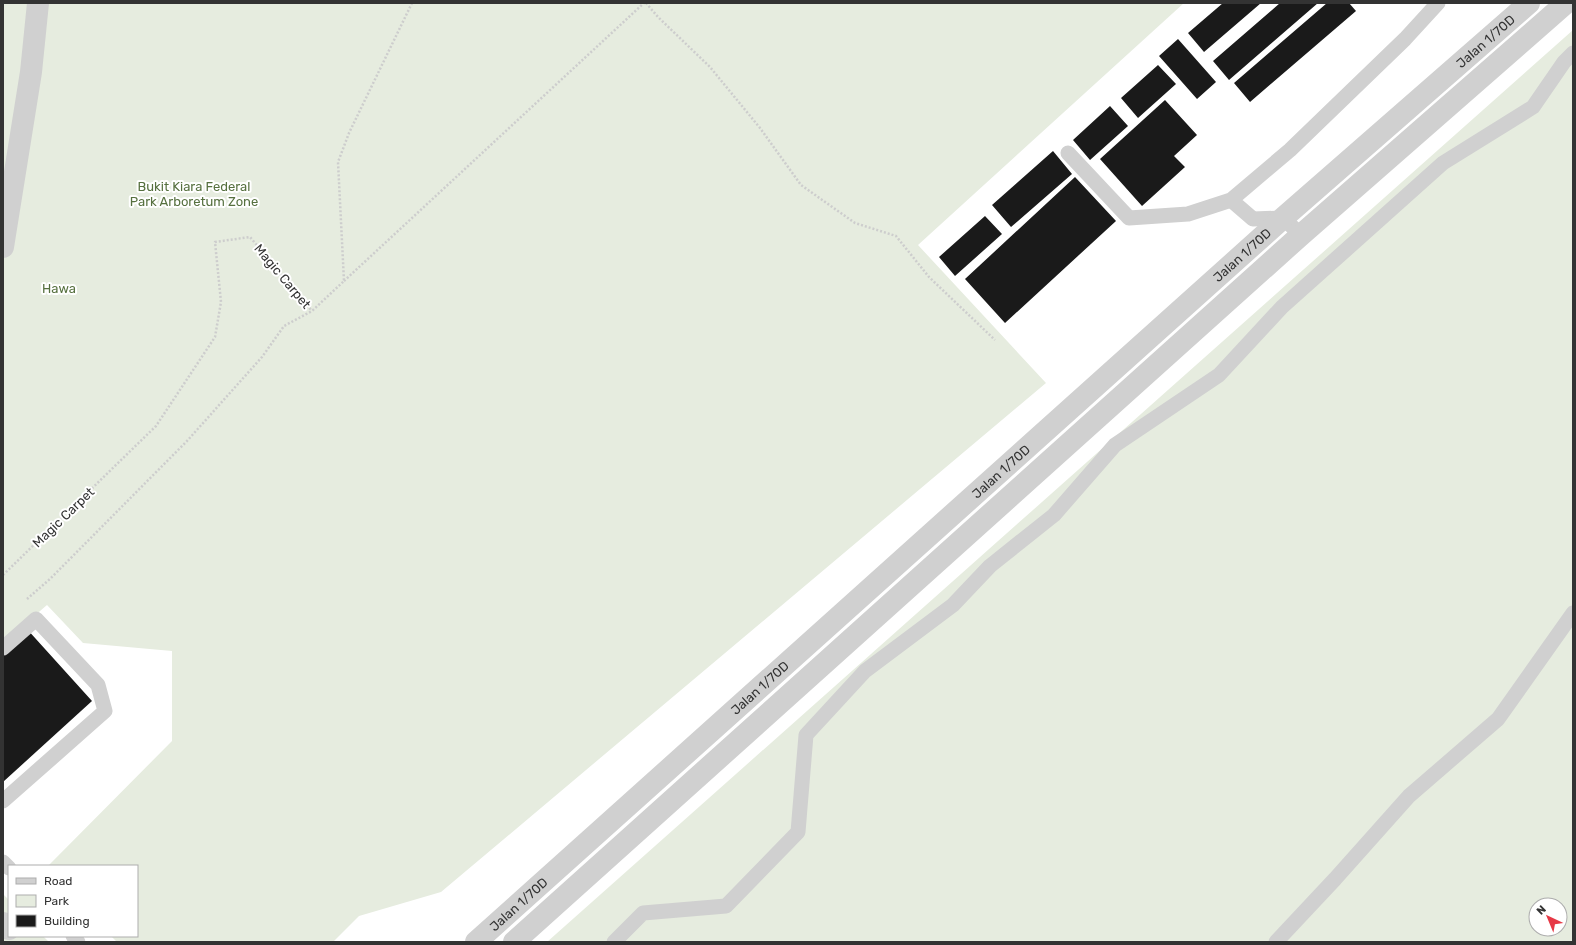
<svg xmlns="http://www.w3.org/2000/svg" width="1576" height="945" font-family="Rubik,sans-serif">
<rect width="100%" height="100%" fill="#fff"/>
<!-- green -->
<path fill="#e6ecdf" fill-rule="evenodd" d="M3 3H1184L918 245 1046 383 441 892 359 916 333 942H117L111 936H137V866H48L172 741V651L83 643 47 605 3 643Z
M1573 30V942H547ZM1536 905H1560V929H1536Z
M3 894 9 900V936H43L49 942H3Z"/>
<!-- building -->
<path fill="#1a1a1a" d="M1223 3H1261L1204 52 1188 33Z
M1280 3H1318L1229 80 1213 61Z
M1327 3H1349L1356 11 1250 102 1234 83Z
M1178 39 1216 82 1197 99 1159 56Z
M1158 65 1176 84 1138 118 1121 98Z
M1165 100 1197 135 1174 156 1185 167 1142 206 1100 159Z
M1110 106 1128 126 1090 160 1073 140Z
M1053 151 1072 174 1011 227 992 205Z
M1075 177 1116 221 1005 323 965 279Z
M985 216 1002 234 955 276 939 257Z
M26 628 92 701 3 782V649Z"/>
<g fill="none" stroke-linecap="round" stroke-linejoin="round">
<!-- path -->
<path stroke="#cdcdcd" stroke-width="2.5" stroke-dasharray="2 2" stroke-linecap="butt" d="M646 3 658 17 710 67 760 128 801 185 855 223 896 236 929 277 995 340
M344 281 644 3
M3 575 156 426 215 337 221 302 215 242 250 237 312 311
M27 599 50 579 187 441 262 357 284 326 312 311 344 281 338 162 349 133 412 3"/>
<!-- lane -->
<path stroke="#d0d0d0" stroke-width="15" d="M1068 153 1129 218 1188 214 1231 200 1290 150 1405 39 1438 3
M1231 200 1253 219 1283 218 1301 235
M3 648 36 619 98 685 105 711 3 801
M3 862 9 868
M73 936 78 942
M614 942 643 913 726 906 798 832 806 735 865 671 953 605 990 566 1054 515 1115 445 1219 375 1282 307 1443 163 1533 107 1564 62 1573 53
M1276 942 1335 879 1409 796 1498 719 1573 613"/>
<!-- street -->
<g stroke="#d0d0d0" stroke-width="22">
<path d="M3 247 31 72 38 3"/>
<path d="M3 923 9 929"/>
<path id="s1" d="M476 942 1283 218 1529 3"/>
<path d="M514 942 1301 235 1566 3"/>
</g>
</g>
<g text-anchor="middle" stroke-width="4" stroke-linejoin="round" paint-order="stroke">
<!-- street labels -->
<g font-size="13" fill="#333" stroke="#fff">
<text dy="5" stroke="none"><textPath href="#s1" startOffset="1353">Jalan 1/70D</textPath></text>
<text dy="5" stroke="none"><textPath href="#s1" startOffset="1029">Jalan 1/70D</textPath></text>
<text transform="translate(283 276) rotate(50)" y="5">Magic Carpet</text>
<text dy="5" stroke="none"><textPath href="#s1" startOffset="705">Jalan 1/70D</textPath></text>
<text transform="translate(63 517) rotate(-44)" y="5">Magic Carpet</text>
<text dy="5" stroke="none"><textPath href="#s1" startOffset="381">Jalan 1/70D</textPath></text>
<text dy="5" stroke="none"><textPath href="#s1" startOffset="57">Jalan 1/70D</textPath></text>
</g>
<!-- park labels -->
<g font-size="13" fill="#56703f" stroke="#fff">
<text x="194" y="191">Bukit Kiara Federal<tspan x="194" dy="15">Park Arboretum Zone</tspan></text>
<text x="59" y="293">Hawa</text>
</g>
</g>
<!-- border -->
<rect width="1576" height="945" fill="none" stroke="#333333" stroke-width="8"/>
<!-- legend -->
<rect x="8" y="865" width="130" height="72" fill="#ffffff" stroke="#adadad"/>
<rect x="16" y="878" width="20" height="6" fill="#d0d0d0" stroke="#adadad"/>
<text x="44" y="885" font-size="12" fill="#333333">Road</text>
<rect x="16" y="895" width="20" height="12" fill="#e6ecdf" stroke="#adadad"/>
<text x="44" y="905" font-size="12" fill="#333333">Park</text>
<rect x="16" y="915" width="20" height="12" fill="#1a1a1a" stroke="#adadad"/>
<text x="44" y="925" font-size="12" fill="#333333">Building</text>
<!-- north arrow -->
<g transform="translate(1548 917) rotate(316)"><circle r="19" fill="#ffffff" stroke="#adadad"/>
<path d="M0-3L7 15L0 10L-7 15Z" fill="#e63946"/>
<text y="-6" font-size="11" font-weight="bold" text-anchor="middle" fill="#333333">N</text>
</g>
</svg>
